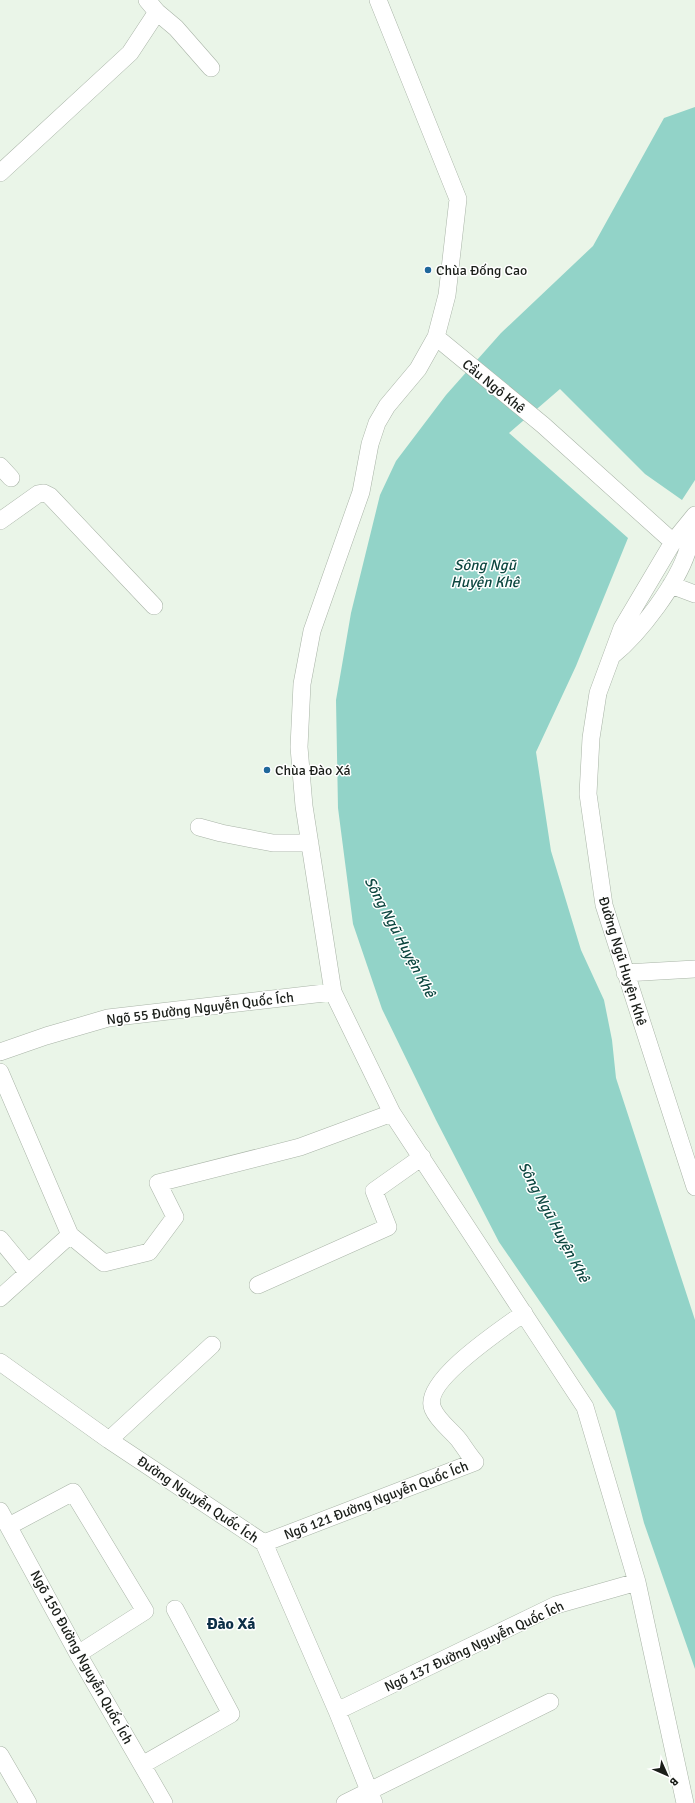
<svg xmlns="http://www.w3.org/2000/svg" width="695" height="1803" font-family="Signika,sans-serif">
<rect width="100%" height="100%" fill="#eaf5e8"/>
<!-- water -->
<path fill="#92d3c8" d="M695 107V480L682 500 645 474 560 389 509 433 628 538 576 666 536 752 551 851 581 950 604 1000 612 1040 616 1078 695 1320V1669L644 1523 615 1411 499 1242 436 1120 382 1009 353 924 338 808 336 700 351 613 380 495 396 461 446 395 501 333 593 246 664 118Z"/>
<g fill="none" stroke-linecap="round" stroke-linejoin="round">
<defs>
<path id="minor" d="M378 0 458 199 447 295 436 337 418 369 387 406 377 423 370 444 361 492 312 631 302 684 299 747 304 806 333 992 392 1113 585 1407 637 1582 685 1803
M157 12 176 28 211 68
M0 173 130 53 157 12 147 0
M436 337 543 425 673 542
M0 466 11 478
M695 515 673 542 622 628 598 693 591 738 588 794 604 905 695 1187
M0 521 38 494 44 493 50 496 154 606
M671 585 695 594
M613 655C640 633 678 583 688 549 690 540 691 529 694 519
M199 827 221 833 273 843H310
M625 973 695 969
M0 1052 46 1036 108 1018 333 992
M0 1072 70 1235
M0 1239 28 1273
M258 1285 388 1227 374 1191 422 1157
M0 1298 70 1235 104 1263 149 1252 175 1217 158 1183 300 1147 392 1113
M0 1362 109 1440 264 1543 337 1711 374 1803
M109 1440 212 1345
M0 1511 78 1654 164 1803
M9 1526 73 1492 145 1611 78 1654
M264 1543 475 1462C469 1455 464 1447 459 1440 451 1430 438 1421 433 1409 420 1382 505 1327 524 1313
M337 1711 556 1605 637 1582
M0 1755 28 1803
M142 1765 231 1714 175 1609
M345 1803 550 1702"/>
</defs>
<!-- minor casing -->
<use href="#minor" stroke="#a9b4a7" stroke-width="18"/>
<!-- minor -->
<use href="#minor" stroke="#fff" stroke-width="17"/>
</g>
<!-- markers -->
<g fill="#1f679b" stroke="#fff" stroke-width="1.5">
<circle cx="428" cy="270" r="4"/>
<circle cx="267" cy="770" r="4"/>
</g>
<g text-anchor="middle" stroke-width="3" stroke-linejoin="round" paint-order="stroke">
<!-- poi labels -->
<g font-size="14" fill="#1a1e19" stroke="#fff" text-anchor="start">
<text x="436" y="275">Chùa Đống Cao</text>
<text x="275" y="775">Chùa Đào Xá</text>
</g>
<!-- street labels -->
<g font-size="14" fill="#1a1e19" stroke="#fff">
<text transform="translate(494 386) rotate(39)" y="5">Cầu Ngô Khê</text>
<text transform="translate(623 961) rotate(73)" y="5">Đường Ngũ Huyện Khê</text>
<text transform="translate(200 1008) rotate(-7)" y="5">Ngõ 55 Đường Nguyễn Quốc Ích</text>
<text transform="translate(198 1499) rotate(34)" y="5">Đường Nguyễn Quốc Ích</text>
<text transform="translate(376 1500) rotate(-21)" y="5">Ngõ 121 Đường Nguyễn Quốc Ích</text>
<text transform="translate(474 1646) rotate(-25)" y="5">Ngõ 137 Đường Nguyễn Quốc Ích</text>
<text transform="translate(82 1657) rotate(61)" y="5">Ngõ 150 Đường Nguyễn Quốc Ích</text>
</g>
<!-- water labels -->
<g font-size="15" font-style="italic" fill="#0d4740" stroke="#fff">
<text x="485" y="570">Sông Ngũ<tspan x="485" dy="17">Huyện Khê</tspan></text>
<text transform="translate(400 937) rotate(62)" y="5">Sông Ngũ Huyện Khê</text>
<text transform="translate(554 1222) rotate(62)" y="5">Sông Ngũ Huyện Khê</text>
</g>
<!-- quarter labels -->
<g font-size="16" font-weight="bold" fill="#0c2e47" stroke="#fff">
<text x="231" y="1629">Đào Xá</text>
</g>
</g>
<!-- north arrow -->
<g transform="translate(667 1775) rotate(135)" stroke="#ffffff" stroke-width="3" paint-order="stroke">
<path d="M0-3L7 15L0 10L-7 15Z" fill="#1a1e19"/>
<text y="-6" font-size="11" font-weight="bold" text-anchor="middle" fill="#1a1e19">B</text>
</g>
</svg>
